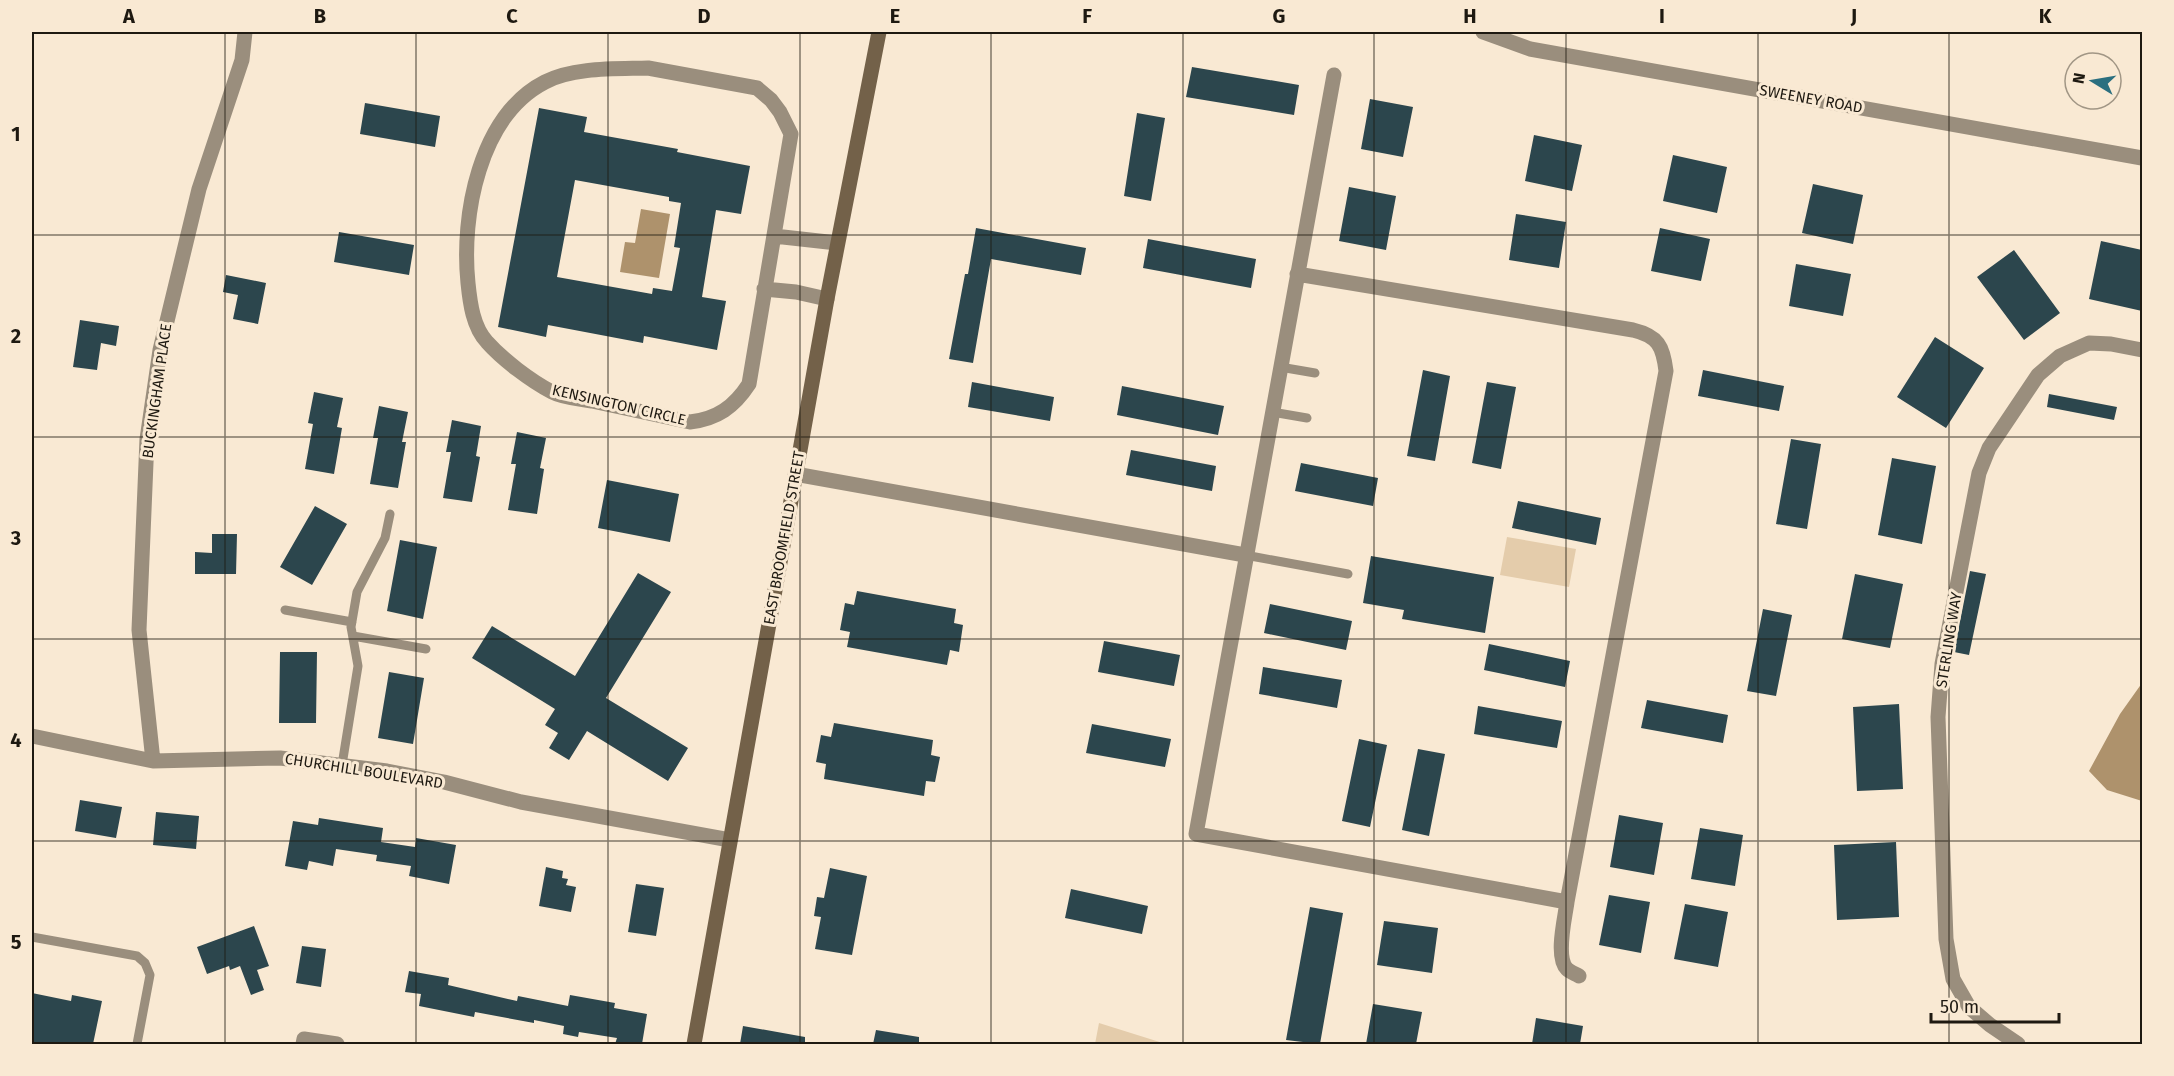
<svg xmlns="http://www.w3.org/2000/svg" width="2174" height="1076" font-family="'Fira Sans',sans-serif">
<rect width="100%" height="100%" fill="#f9e9d3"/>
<!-- green -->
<path fill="#e4ccab" d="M1507 537 1576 549 1569 587 1500 575Z
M1099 1023 1166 1044H1095Z"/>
<!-- water -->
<path fill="#ae926c" d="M641 209 670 214 659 278 620 272 625 242 635 243Z
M2142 683V801L2107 790 2089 771 2120 714Z"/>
<!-- building -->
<path fill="#2c464d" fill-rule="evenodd" d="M1192 67 1299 85 1294 115 1186 97Z
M1370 99 1413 107 1403 157 1361 149Z
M365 103 440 116 435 147 360 134Z
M539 108 587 117 584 132 678 149 677 152 750 166 741 214 716 210 702 297 726 301 717 350 644 336 643 343 548 325 546 337 498 327ZM575 180 669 197V201L681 203 674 247 680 248 672 291 653 288 652 294 557 277Z
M1137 113 1165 118 1151 201 1124 196Z
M1534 135 1582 145 1572 191 1525 181Z
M1673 155 1727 167 1717 213 1663 201Z
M1813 184 1863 195 1853 244 1802 233Z
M1349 187 1396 196 1386 250 1339 241Z
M1516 214 1566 222 1559 268 1509 260Z
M976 228 1086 248 1081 275 991 259 973 363 949 359 965 274H968Z
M1660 228 1710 239 1701 281 1651 271Z
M339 232 414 245 409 275 334 262Z
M1148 239 1256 259 1251 288 1143 268Z
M2101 241 2142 250V311L2089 299Z
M2014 250 2060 313 2024 340 1977 277Z
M1796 264 1851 274 1843 316 1789 306Z
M226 275 266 283 258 324 233 319 238 295 223 292Z
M80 320 119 326 116 346 101 343 97 370 73 367Z
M1935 337 1984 368 1946 428 1897 397Z
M1423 370 1450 376 1435 461 1407 456Z
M1703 370 1784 386 1779 411 1698 396Z
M972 382 1054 397 1050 421 968 407Z
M1487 382 1516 387 1501 469 1472 463Z
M1122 386 1224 406 1218 435 1117 415Z
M314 392 343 398 337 427 342 428 334 474 305 469 313 424 308 423Z
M2049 394 2117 407 2114 420 2047 407Z
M379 406 408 412 402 442H406L398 488 370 484 378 438H373Z
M452 420 481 426 476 456 480 457 472 502 443 498 451 452H446Z
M517 432 546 438 540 468 544 469 537 514 508 510 516 464H511Z
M1791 439 1821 444 1807 529 1776 524Z
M1131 450 1216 466 1212 491 1126 475Z
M1892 458 1936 466 1922 544 1878 535Z
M1301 463 1378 478 1373 506 1295 491Z
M607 480 679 494 670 542 598 528Z
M1518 501 1601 518 1596 545 1512 528Z
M315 506 347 524 312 585 280 567Z
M212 534H237L236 574H195V552L212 553Z
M400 540 437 547 423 619 387 611Z
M1371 556 1494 577 1485 633 1402 619 1404 610 1363 603Z
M1970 571 1986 574 1969 655 1954 652Z
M638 573 671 592 606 698 688 748 668 781 587 731 569 760 549 748 558 733 545 725 555 709 472 658 492 626 575 676Z
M1855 574 1903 584 1890 648 1842 639Z
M857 591 956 609 954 623 963 625 959 652 950 650 947 665 847 647 850 632 840 630 845 603 854 605Z
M1270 604 1352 621 1346 650 1264 633Z
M1763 609 1792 615 1776 696 1747 691Z
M1104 641 1180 655 1174 686 1098 672Z
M1489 644 1570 661 1565 687 1484 670Z
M280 652H317L316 723H279Z
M1263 667 1342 680 1337 708 1259 694Z
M389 672 424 678 413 744 378 738Z
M1647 700 1728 715 1723 743 1641 728Z
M1899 704 1903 789 1857 791 1853 707Z
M1478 706 1562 721 1557 748 1474 734Z
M834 723 933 740 931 755 940 757 935 782 926 781 924 796 824 779 826 764 816 762 821 735 831 737Z
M1092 724 1171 739 1165 767 1086 753Z
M1359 739 1387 745 1370 827 1342 821Z
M1418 749 1445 754 1429 836 1402 830Z
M80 800 122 807 116 838 75 831Z
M156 812 199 816 196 849 153 845Z
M1619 815 1663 823 1654 875 1610 867Z
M319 818 383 828 381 842 415 847 416 838 456 845 449 884 409 876 411 866 376 861 377 855 336 849 333 866 309 861 307 870 285 866 293 821 318 825Z
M1700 828 1743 835 1735 886 1691 879Z
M1896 842 1899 917 1837 920 1834 845Z
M546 867 563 871 562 878 568 879 566 885 576 887 571 912 539 906Z
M830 868 867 876 852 955 815 949 821 917 814 916 817 897 824 898Z
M636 884 664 888 656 936 628 932Z
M1071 889 1148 906 1142 934 1065 918Z
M1609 895 1650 902 1641 953 1599 945Z
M1685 904 1728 912 1718 967 1674 959Z
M1310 907 1343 913 1320 1044 1286 1040Z
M1384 921 1438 928 1432 973 1377 965Z
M254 926 269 966 257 970 264 990 251 995 240 966 230 970 229 966 207 974 197 947Z
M302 946 326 949 321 987 296 983Z
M409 971 449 978 448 985 517 1001 518 996 568 1006 570 995 615 1003 614 1008 647 1014 642 1044H615L617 1038 579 1032 578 1037 563 1034 564 1026 534 1020V1023L475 1012 474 1017 419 1006 421 994 405 992Z
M32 993 71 1001 72 995 102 1001 93 1044 32 1043Z
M1373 1004 1422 1012 1416 1044H1366Z
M1536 1018 1583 1026 1580 1044H1532Z
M743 1026 805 1037V1044H740Z
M876 1030 919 1037V1044H873Z"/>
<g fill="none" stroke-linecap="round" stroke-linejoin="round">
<!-- lane -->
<path stroke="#9a8e7d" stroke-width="9" d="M1280 367 1315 373
M1272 412 1307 418
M1245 555 1348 574
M285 610 352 622
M353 636 426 649
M342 765 358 666 351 627 357 592 385 538 390 514
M32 937 137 956 145 963 150 975 137 1044"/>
<!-- street -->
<path stroke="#9a8e7d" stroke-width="15" d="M1483 32 1530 49 2142 158
M648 68 757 88 771 100 780 112 791 134 749 384C734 407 717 419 690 422 657 415 624 408 592 401 579 399 563 398 552 392 531 381 503 360 487 342 473 327 470 303 468 283 461 216 479 116 545 82 573 67 617 69 648 68Z
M1334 75 1196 834 1567 902
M774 236 837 243
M1297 274 1633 330C1658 336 1663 346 1666 371L1567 902C1565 918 1555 957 1567 969 1570 972 1576 974 1579 976
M764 289 796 292 827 299
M795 474 1245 555
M32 736 153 761 280 758 387 771 444 782 521 802 730 840
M153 761 139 630 147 439 160 350 199 189 242 60 245 32
M303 1044 304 1039 337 1044
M2018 1044 1990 1025 1969 1007 1953 979 1946 939 1938 717 1942 664 1979 473 1989 448 2038 375 2060 356 2089 343 2111 344 2142 350"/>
<!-- secondary -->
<path stroke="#736149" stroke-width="15" d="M694 1044 827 299 879 32"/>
</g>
<!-- grid -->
<path fill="none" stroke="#1e1911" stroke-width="1.5" stroke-opacity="0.55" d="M225 32V1044M416 32V1044M608 32V1044M800 32V1044M991 32V1044M1183 32V1044M1374 32V1044M1566 32V1044M1758 32V1044M1949 32V1044M32 235H2142M32 437H2142M32 639H2142M32 841H2142"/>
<g text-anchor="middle" stroke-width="6" stroke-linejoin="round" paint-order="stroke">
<!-- street labels -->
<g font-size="15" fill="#1e1911" stroke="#f9e9d3">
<text transform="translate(1811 99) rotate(10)" y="5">SWEENEY ROAD</text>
<text transform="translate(157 391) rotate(-82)" y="5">BUCKINGHAM PLACE</text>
<text transform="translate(619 405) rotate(13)" y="5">KENSINGTON CIRCLE</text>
<text transform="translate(784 538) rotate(-80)" y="5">EAST BROOMFIELD STREET</text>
<text transform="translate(1949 640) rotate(-81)" y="5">STERLING WAY</text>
<text transform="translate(364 771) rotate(9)" y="5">CHURCHILL BOULEVARD</text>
</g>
</g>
<!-- border -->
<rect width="2174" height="1076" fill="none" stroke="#f9e9d3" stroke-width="66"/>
<!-- north arrow -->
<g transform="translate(2093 81) rotate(281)"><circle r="28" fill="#f9e9d3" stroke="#a19685" stroke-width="1.5"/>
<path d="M0-4.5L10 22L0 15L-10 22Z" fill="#2b6f7f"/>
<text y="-9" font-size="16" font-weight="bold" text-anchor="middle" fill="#1e1911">N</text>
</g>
<!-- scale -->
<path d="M1931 1013v9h128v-9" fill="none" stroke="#1e1911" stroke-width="3"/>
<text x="1940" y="1013" font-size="18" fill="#1e1911" stroke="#f9e9d3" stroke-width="4.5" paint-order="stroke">50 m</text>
<rect x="33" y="33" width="2108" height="1010" fill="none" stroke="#1e1911" stroke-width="2"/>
<g font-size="20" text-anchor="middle" font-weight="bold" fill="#1e1911">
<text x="129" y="23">A</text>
<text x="320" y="23">B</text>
<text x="512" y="23">C</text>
<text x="704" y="23">D</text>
<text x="895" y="23">E</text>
<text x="1087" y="23">F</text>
<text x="1279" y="23">G</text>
<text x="1470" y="23">H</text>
<text x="1662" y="23">I</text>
<text x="1854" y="23">J</text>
<text x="2045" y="23">K</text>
<text x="16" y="141">1</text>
<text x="16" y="343">2</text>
<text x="16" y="545">3</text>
<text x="16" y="747">4</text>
<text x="16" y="949">5</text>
</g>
</svg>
